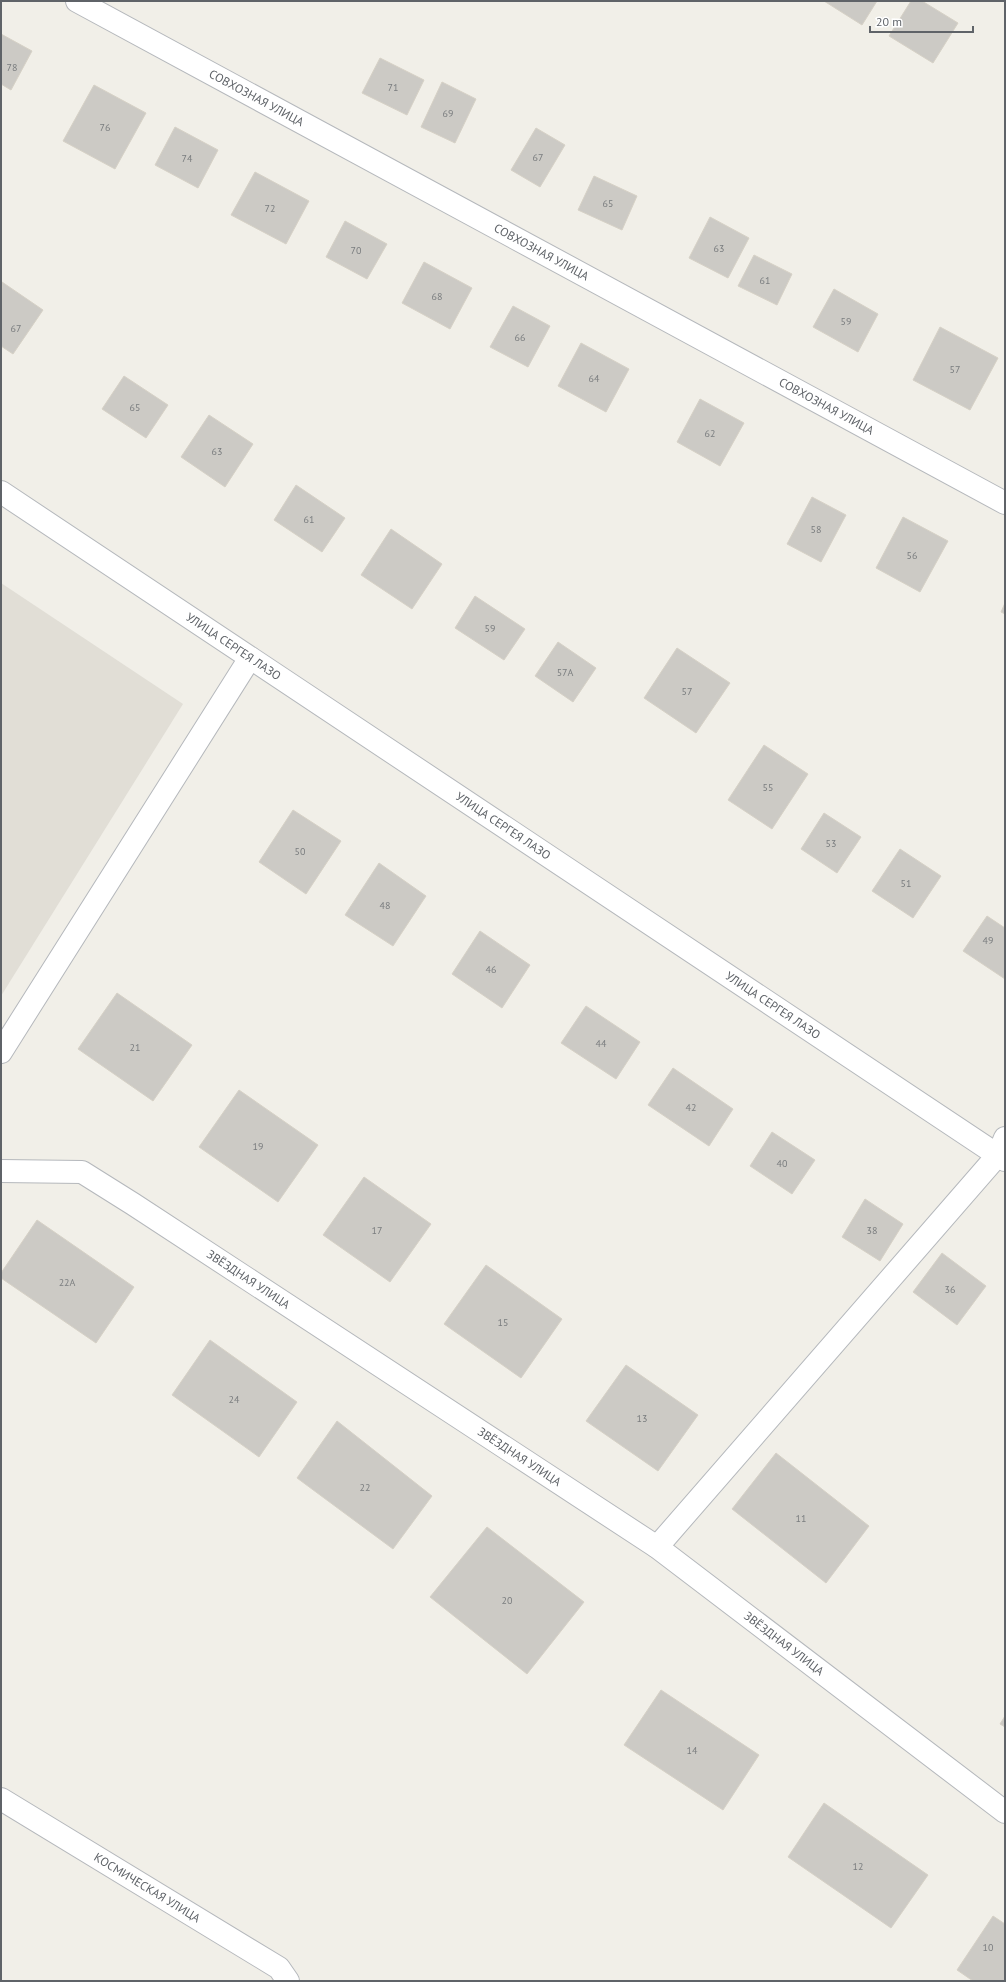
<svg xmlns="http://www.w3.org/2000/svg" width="1006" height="1982" font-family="'PT Sans',sans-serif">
<rect width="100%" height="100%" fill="#f1efe8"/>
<!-- education -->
<path fill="#e1ded6" d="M1 583 183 704 1 996Z"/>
<!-- building -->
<path fill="#cccac5" stroke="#d6d1c6" d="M824 1H877L862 25Z
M911 1H922L958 23 933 63 889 36Z
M1 34 32 51 11 90 1 84Z
M380 58 424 80 407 115 362 93Z
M442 82 476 99 455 143 421 127Z
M94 85 146 113 115 169 63 141Z
M175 127 218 150 198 188 155 165Z
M536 128 565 145 540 187 511 170Z
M255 172 309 201 286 244 231 215Z
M594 176 637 196 622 230 578 210Z
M710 217 749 238 728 278 689 258Z
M345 221 387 244 367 279 326 257Z
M754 255 792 274 777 305 738 286Z
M424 262 472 288 450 329 402 303Z
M2 282 43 310 13 354 1 346Z
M834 289 878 314 858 352 813 327Z
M513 306 550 326 528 367 490 347Z
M940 327 998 358 970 410 913 380Z
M581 343 629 369 606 412 558 386Z
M124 376 168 405 146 438 102 409Z
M700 399 744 423 720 466 677 442Z
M209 415 253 444 225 487 181 457Z
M296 485 345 518 322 552 274 520Z
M812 497 846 515 821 562 787 544Z
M903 517 948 541 920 592 876 568Z
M391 529 442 564 412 609 361 575Z
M475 596 525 629 504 660 455 628Z
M1005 603V614L1001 612Z
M558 642 596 668 573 702 535 676Z
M677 648 730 683 696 733 644 698Z
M764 745 808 774 772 829 728 800Z
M293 810 341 841 306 894 259 862Z
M824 813 861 837 837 873 801 849Z
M900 849 941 876 913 918 872 891Z
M379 863 426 896 393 946 345 915Z
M987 916 1005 928V979L963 951Z
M480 931 530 965 502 1008 452 974Z
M117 993 192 1045 153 1101 78 1049Z
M586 1006 640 1042 616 1079 561 1043Z
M673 1068 733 1109 709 1146 648 1105Z
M239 1090 318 1145 278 1202 199 1147Z
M772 1132 815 1160 792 1194 750 1166Z
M364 1177 431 1224 390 1282 323 1235Z
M865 1199 903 1224 880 1261 842 1237Z
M37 1220 134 1287 96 1343 1 1278V1273Z
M942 1253 986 1286 957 1325 913 1292Z
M486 1265 562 1319 521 1378 444 1324Z
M210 1340 297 1402 259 1457 172 1395Z
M626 1365 698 1415 658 1471 586 1421Z
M337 1421 432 1496 393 1549 297 1478Z
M776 1453 869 1526 826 1583 732 1509Z
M487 1527 584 1602 527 1674 430 1597Z
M661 1690 759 1755 723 1810 624 1745Z
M1005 1716V1727L1000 1724Z
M824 1803 928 1875 891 1928 788 1857Z
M993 1916 1005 1924V1981H973L957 1970Z"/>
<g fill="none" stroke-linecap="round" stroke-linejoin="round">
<defs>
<g id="street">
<path id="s1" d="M77 1 1005 503"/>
<path id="s2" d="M1 492 1005 1160"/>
<path d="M1 1052 250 658"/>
<path id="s3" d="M1 1171 82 1172 133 1204 657 1547 1005 1812"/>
<path d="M657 1547 998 1155 1005 1138"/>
<path id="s4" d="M1 1799 279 1968 288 1981"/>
</g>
</defs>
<!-- street casing -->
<use href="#street" stroke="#b5b8bc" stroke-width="24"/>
<!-- street -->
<use href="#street" stroke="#fff" stroke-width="22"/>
</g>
<g text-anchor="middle" stroke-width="3.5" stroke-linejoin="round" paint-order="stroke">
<!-- number labels -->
<g font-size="10" fill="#7a7d7f">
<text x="12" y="71">78</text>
<text x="393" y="91">71</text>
<text x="448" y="117">69</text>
<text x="105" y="131">76</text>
<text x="538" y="161">67</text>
<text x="187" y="162">74</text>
<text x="608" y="207">65</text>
<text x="270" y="212">72</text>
<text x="719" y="252">63</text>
<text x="356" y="254">70</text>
<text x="765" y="284">61</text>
<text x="437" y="300">68</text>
<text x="846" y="325">59</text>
<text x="16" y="332">67</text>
<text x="520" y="341">66</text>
<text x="955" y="373">57</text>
<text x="594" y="382">64</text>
<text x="135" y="411">65</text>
<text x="710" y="437">62</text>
<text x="217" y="455">63</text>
<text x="309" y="523">61</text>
<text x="816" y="533">58</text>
<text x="912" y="559">56</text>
<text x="490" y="632">59</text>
<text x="565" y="676">57А</text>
<text x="687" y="695">57</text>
<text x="768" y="791">55</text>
<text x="831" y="847">53</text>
<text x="300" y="855">50</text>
<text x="906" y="887">51</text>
<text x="385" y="909">48</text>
<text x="988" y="944">49</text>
<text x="491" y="973">46</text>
<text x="601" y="1047">44</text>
<text x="135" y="1051">21</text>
<text x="691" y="1111">42</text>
<text x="258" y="1150">19</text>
<text x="782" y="1167">40</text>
<text x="377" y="1234">17</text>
<text x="872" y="1234">38</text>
<text x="67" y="1286">22А</text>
<text x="950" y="1293">36</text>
<text x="503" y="1326">15</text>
<text x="234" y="1403">24</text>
<text x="642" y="1422">13</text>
<text x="365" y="1491">22</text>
<text x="801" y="1522">11</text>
<text x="507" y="1604">20</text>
<text x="692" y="1754">14</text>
<text x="858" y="1870">12</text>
<text x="988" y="1951">10</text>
</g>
<!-- street labels -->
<g font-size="12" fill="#5f6368" stroke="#fff">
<text dy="4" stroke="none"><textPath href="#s1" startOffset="204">СОВХОЗНАЯ УЛИЦА</textPath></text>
<text dy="4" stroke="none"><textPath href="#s1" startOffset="528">СОВХОЗНАЯ УЛИЦА</textPath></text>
<text dy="4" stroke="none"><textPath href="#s1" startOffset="852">СОВХОЗНАЯ УЛИЦА</textPath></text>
<text dy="4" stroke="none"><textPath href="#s2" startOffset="279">УЛИЦА СЕРГЕЯ ЛАЗО</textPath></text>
<text dy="4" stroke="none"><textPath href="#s2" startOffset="603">УЛИЦА СЕРГЕЯ ЛАЗО</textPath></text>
<text dy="4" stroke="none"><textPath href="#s2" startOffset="927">УЛИЦА СЕРГЕЯ ЛАЗО</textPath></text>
<text dy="4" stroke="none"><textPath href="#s3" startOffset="279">ЗВЁЗДНАЯ УЛИЦА</textPath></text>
<text dy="4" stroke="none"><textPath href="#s3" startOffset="603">ЗВЁЗДНАЯ УЛИЦА</textPath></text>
<text dy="4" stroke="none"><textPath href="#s3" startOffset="927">ЗВЁЗДНАЯ УЛИЦА</textPath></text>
<text dy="4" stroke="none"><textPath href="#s4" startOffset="171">КОСМИЧЕСКАЯ УЛИЦА</textPath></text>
</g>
</g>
<!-- border -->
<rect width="1006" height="1982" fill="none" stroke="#5f6368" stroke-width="4"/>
<!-- scale -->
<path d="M870 26v6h103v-6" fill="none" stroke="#5f6368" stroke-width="2"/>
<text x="876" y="26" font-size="12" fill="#5f6368" stroke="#ffffff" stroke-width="3" paint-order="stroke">20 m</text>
</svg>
